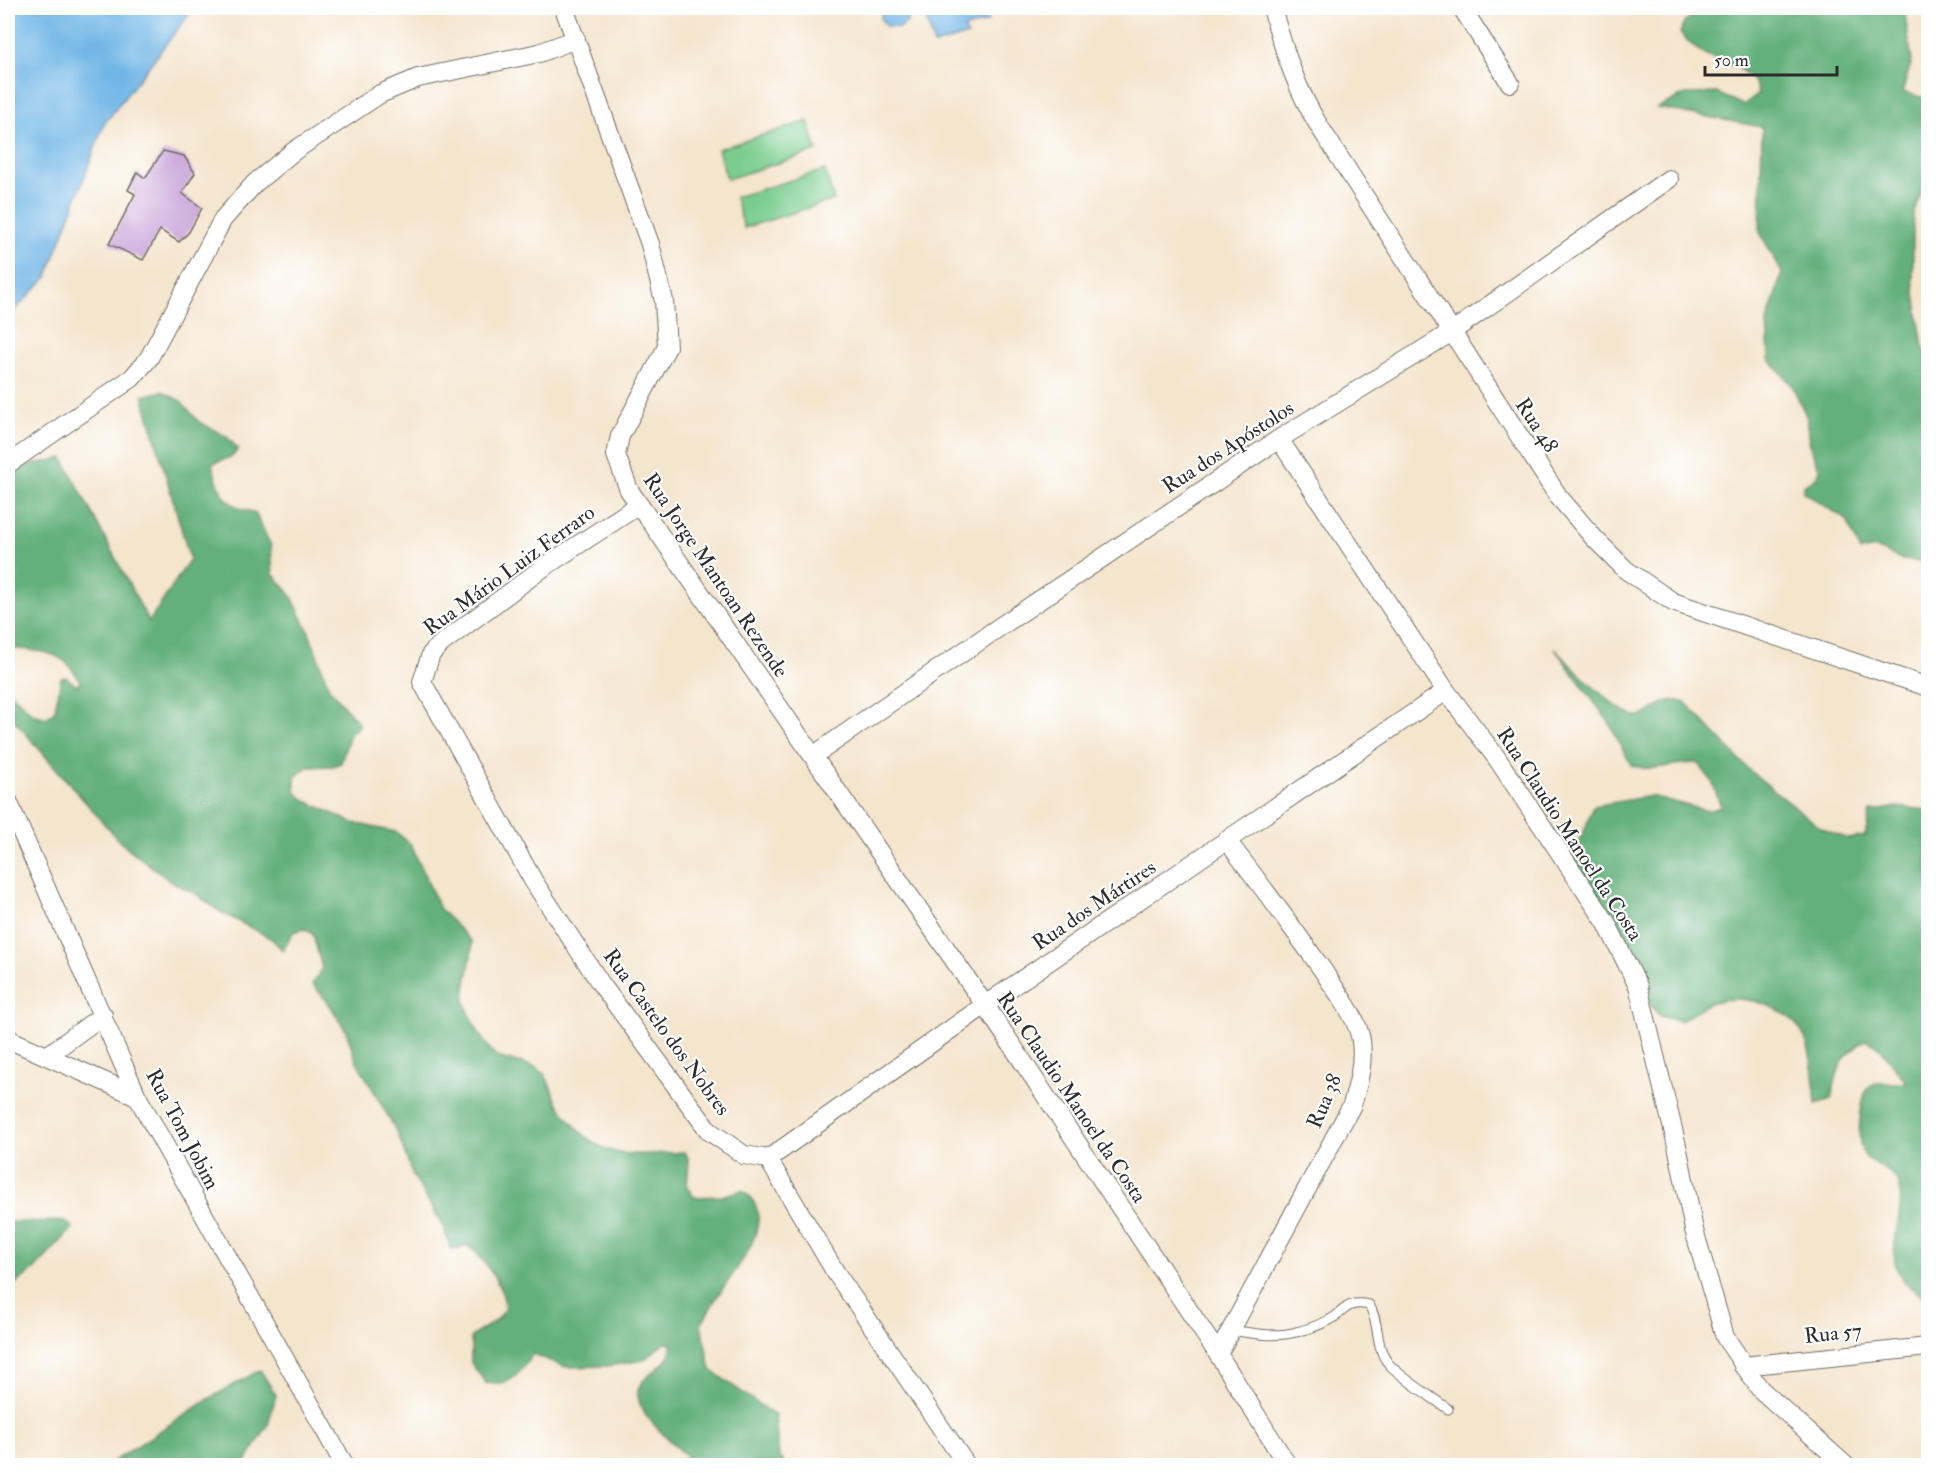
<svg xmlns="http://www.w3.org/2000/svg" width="1936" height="1473" font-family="'IM FELL Double Pica',serif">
<rect width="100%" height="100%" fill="#fff"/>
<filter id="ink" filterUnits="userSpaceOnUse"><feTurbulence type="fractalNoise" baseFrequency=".0167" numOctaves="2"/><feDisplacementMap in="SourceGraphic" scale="12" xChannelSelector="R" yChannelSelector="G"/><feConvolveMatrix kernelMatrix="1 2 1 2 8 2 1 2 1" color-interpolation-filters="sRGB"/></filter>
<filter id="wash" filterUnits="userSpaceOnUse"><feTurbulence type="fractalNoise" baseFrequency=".008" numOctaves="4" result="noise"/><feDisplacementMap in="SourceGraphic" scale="24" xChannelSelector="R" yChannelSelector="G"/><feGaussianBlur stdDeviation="1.35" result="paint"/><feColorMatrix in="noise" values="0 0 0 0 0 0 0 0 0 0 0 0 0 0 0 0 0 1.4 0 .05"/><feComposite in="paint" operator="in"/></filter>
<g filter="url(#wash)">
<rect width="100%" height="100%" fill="#f4e5cd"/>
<!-- green -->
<path fill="#7acd8f" stroke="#527c5d" stroke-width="1.5" d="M808 121 817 151 727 179 718 149Z
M825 170 834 200 744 228 735 197Z"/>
<!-- forest -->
<path fill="#63b07a" stroke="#476e52" stroke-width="1.5" d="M1700 8H1904L1912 61 1902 92 1928 99V169L1913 216V279L1923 347 1928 356V562L1903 560 1876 548 1860 551 1847 520 1803 492 1804 486 1816 477 1820 470 1810 447 1807 418 1792 385 1769 359 1767 322 1782 273 1760 232 1762 127 1657 108 1685 94 1717 93 1743 105 1758 94C1756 69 1721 62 1702 53 1694 48 1687 40 1680 33L1684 23Z
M162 391 181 401 199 422 226 436 238 449 233 456 212 464C221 494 223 505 255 513L271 546 273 574 291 595 309 632 329 688 360 725 350 734 341 763 333 766 307 767 295 777V791L304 800 353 823 396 832 411 845 440 909 472 942C473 959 462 990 465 1001 469 1016 486 1052 501 1058 516 1063 533 1062 544 1074 551 1083 553 1097 560 1107 600 1163 623 1155 685 1152L689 1160 687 1187 694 1197 722 1196 742 1190C783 1218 735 1269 717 1297 711 1306 706 1316 701 1325L711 1370 775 1416 779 1457 785 1465H693C679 1445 641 1421 638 1396 635 1374 675 1367 671 1344L664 1343 644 1360 607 1366 565 1367 533 1354C517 1374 514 1387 486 1383L471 1363V1337C480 1330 495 1323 502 1314 513 1298 482 1254 468 1246L451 1250 444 1228 412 1174 398 1134 356 1060 346 1031 328 1002 312 984 322 968 313 934 305 929 293 932 283 951 272 939 219 911 196 894 169 880 120 842 8 713V693L12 694 33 714 47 718 55 710 61 678 66 677 77 686 80 681C62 648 42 653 8 647V476L20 467 63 458 149 622 190 559 143 396Z
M1555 649C1569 663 1620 718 1639 716 1658 713 1659 694 1686 703L1749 770 1821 828 1848 839 1865 836 1870 812 1898 807 1928 810V1299C1921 1294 1912 1290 1906 1283 1880 1259 1907 1217 1899 1185 1895 1171 1878 1167 1868 1159 1853 1147 1861 1104 1867 1088L1876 1083H1907L1879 1047 1866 1040C1839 1057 1838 1069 1831 1099L1816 1104C1814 1084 1813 1062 1807 1043 1795 1008 1747 992 1713 1002 1702 1005 1691 1015 1681 1021L1660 1016 1638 991 1569 851 1582 836 1594 806 1651 796 1708 811 1721 807 1712 781 1698 763C1672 762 1655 774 1631 765L1609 722Z
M65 1221 73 1228 34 1270 8 1289V1222Z
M260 1370 276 1395 268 1425 244 1465H108L207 1400Z"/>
<!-- water -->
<path fill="#6fb5e6" stroke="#4d7088" stroke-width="1.5" d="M8 8H194L104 124 47 277 8 317Z
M882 8H907V22L900 28 886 26 881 19Z
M923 8H984L988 21 964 29 968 35 934 45Z"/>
<g id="blocks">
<!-- building -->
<path fill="#c69fd7" d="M163 151 184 156 195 173 182 193 202 208 189 232 179 242 160 230 143 260 109 244 135 194 128 190 137 172 145 178Z"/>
</g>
</g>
<g filter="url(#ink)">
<use href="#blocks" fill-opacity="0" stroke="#716c64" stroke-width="1.5"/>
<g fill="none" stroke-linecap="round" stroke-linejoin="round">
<defs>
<path id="service" d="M1230 1330C1251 1333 1275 1338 1296 1332 1307 1330 1318 1325 1328 1321 1346 1312 1344 1300 1369 1305 1380 1322 1375 1347 1388 1363 1400 1377 1432 1397 1448 1409"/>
<path id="minor" d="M564 8 650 244 664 301 667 347 620 436 616 455 629 490 985 1005 1218 1354 1288 1466
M1272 8C1284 51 1297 91 1321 129L1558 496 1594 538 1626 570 1673 602 1928 687
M1462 8 1510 83
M1279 439 1446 691 1496 757 1606 922 1638 986 1678 1150 1694 1230 1725 1337 1760 1389 1846 1466
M8 464 132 378 149 358 223 219 255 183 294 151 380 94 418 78 539 53 576 39
M639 505 544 567 442 643 431 654 422 682 534 882 601 984 709 1131 744 1155 768 1159 836 1273 967 1466
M813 756 998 628 1279 439 1450 333 1669 179
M8 801 137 1096 345 1466
M8 1039 137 1096
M48 1055 103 1015
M768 1159 985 1005 1446 691
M1218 1354 1352 1105C1358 1085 1364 1063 1361 1041 1358 1017 1337 993 1324 972 1293 928 1261 885 1228 842
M1743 1366 1928 1347"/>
</defs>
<!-- service casing -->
<use href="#service" stroke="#716c64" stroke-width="11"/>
<!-- minor casing -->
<use href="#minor" stroke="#716c64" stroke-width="20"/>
<!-- service -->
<use href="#service" stroke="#fff" stroke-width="9"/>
<!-- minor -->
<use href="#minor" stroke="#fff" stroke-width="18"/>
</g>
</g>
<g text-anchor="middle" stroke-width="4.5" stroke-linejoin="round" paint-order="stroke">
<!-- street labels -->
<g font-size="21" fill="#2b2b2b" stroke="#fff">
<text transform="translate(1537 425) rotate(57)" y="7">Rua 48</text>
<text transform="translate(1228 447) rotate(-33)" y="7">Rua dos Apóstolos</text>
<text transform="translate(509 570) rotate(-36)" y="7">Rua Mário Luiz Ferraro</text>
<text transform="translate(716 575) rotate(56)" y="7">Rua Jorge Mantoan Rezende</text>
<text transform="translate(1570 834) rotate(57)" y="7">Rua Claudio Manoel da Costa</text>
<text transform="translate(1094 905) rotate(-34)" y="7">Rua dos Mártires</text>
<text transform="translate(667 1032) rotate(54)" y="7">Rua Castelo dos Nobres</text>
<text transform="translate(1072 1097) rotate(56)" y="7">Rua Claudio Manoel da Costa</text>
<text transform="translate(1324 1101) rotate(-67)" y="7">Rua 38</text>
<text transform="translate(183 1129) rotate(62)" y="7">Rua Tom Jobim</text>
<text transform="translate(1833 1333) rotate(-6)" y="7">Rua 57</text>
</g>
</g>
<!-- margin -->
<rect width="1936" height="1473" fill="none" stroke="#fff" stroke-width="30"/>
<!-- scale -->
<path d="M1705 66v9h132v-9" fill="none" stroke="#2b2b2b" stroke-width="3"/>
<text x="1714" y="66" font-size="18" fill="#2b2b2b" stroke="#ffffff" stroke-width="4.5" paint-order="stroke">50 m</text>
</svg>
